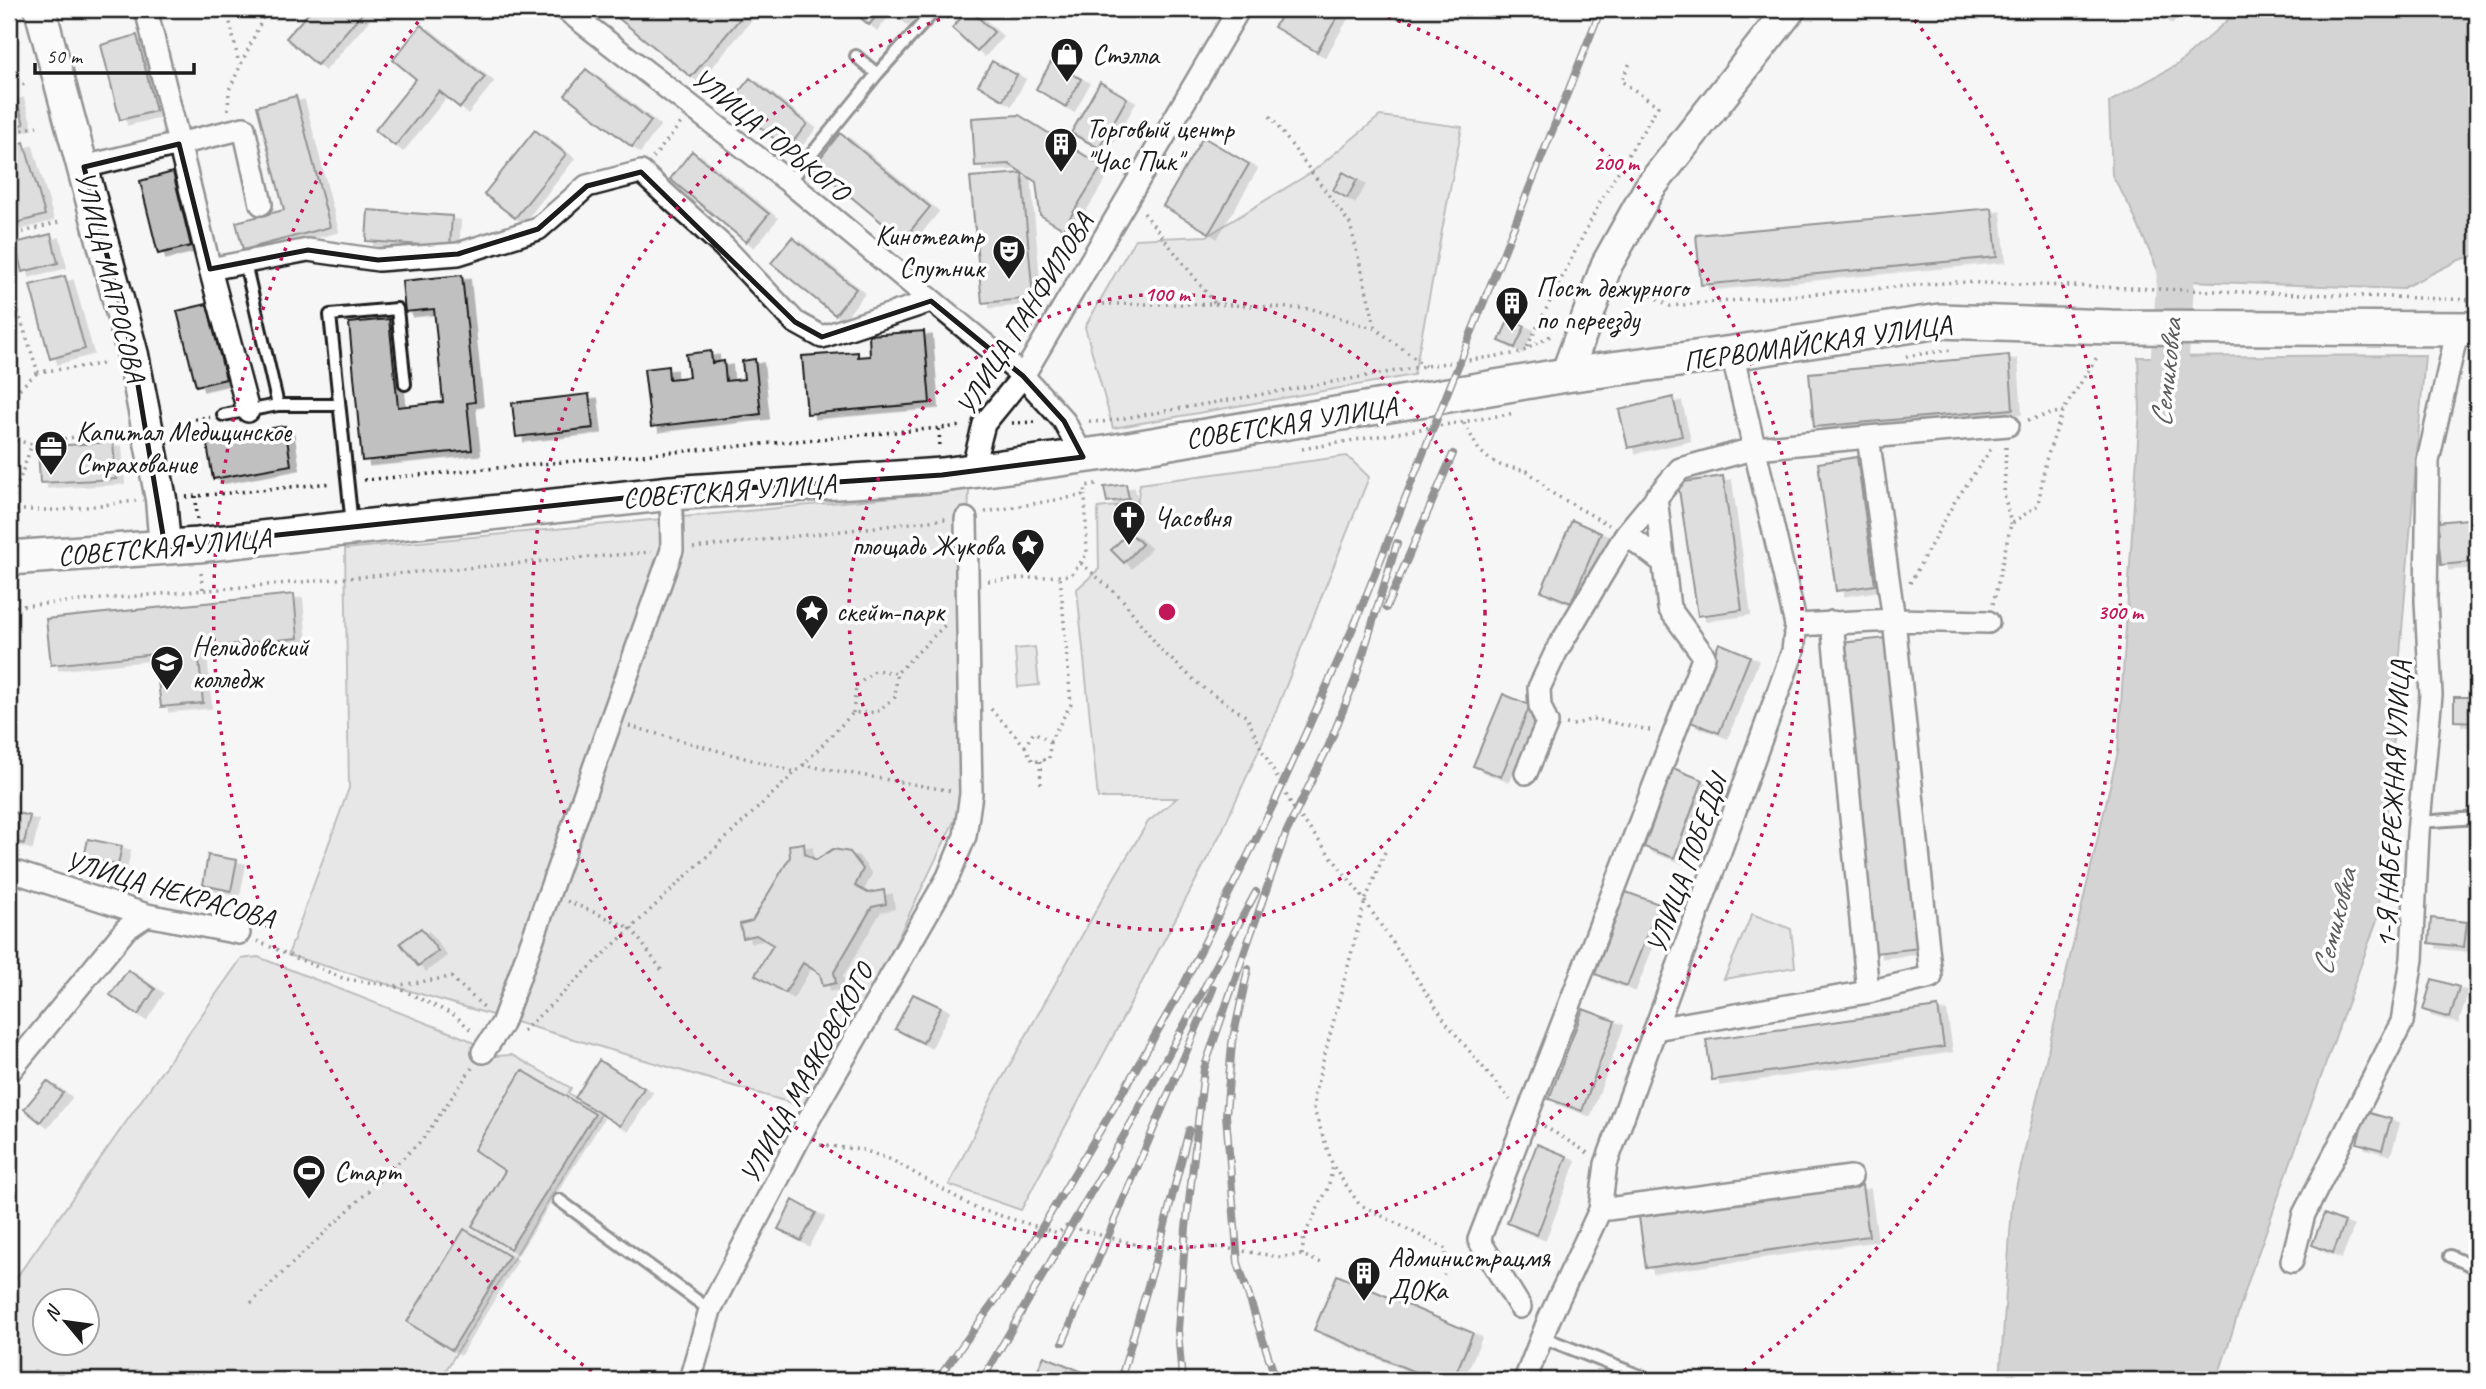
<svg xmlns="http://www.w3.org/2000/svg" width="2486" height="1389" font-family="Caveat,sans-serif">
<defs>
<filter id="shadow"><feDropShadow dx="8" dy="4.5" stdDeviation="0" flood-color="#0004"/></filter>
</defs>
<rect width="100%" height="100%" fill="#f6f6f6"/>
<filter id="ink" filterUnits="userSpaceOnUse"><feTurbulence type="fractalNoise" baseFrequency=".0143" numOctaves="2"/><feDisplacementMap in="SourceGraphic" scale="14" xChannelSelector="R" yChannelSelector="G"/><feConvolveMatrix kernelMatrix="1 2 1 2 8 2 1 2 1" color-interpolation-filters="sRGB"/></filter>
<g filter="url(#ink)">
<!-- green -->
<path fill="#d6d6d6" stroke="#797979" stroke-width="2" fill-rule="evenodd" d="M1380 116 1462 127 1414 375 1113 428 1085 327 1135 239 1207 236 1312 172Z
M1347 456 1369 477 1272 721 1222 831 1021 1210 949 1185 993 1095 1114 878 1148 822 1177 798H1098L1077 589 1099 569 1098 508 1137 504 1140 484Z
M969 490 959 811 815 1110 288 955 349 788 345 549Z
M1035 647 1039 685 1018 687 1015 649Z
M1752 914 1791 929 1795 967 1724 979Z
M258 957 467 1039 496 1056 512 1055 571 1088 568 1093 601 1114 440 1380H9V1288L241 959ZM46 1302H88V1344H46Z"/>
<!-- water -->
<path fill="#acacac" stroke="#727272" stroke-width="2" d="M2240 9H2477V255L2459 260 2401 289 2162 280 2130 207 2112 175 2109 102 2177 65Z
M2425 355 2378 917 2250 1276 2217 1380H2000L2012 1205 2118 752 2140 409 2138 357Z"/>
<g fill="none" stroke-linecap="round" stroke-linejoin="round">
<!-- river -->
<path stroke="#acacac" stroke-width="38" d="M2166 410 2178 245 2187 232"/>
</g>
<!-- building -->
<path fill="#c0c0c0" stroke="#1c1c1c" stroke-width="2" filter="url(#shadow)" d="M312 9H366L317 65 286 38Z
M607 9H681L693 19 702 9H748L691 77Z
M850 9H882L869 25Z
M887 9H909L900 20Z
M969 9 994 32 977 51 952 28Z
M1067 9H1085L1069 15Z
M1285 9H1342L1317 52 1274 27Z
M2151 9H2170L2164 18Z
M421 25 485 77 460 108 439 91 395 146 375 130 416 79 393 60Z
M137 35 156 111 120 120 101 45Z
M992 61 1017 75 1003 100 978 85Z
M1051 62 1081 79 1066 107 1036 89Z
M586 69 651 121 632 147 565 95Z
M750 78 807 124 787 149 730 103Z
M1100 82 1127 98 1099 148 1071 133Z
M15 94 24 124 9 128V96Z
M296 96 330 227 243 250 236 222 284 210 257 106Z
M1019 115 1102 166 1063 229 1040 215 1036 182 1009 164 975 166 972 118Z
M535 130 566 154 515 218 484 194Z
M840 133 930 207 903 240 814 166Z
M1203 137 1249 164 1209 233 1163 206Z
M24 142 45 215 13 224 9 208V147Z
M692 151 769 214 746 242 670 179Z
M173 172 191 246 158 254 140 181Z
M1343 172 1357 180 1347 198 1333 190Z
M1022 173 1033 298 982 303 970 177Z
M1992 208 1997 257 1701 285 1696 235Z
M368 210 452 216 450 247 366 241Z
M51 234 58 263 22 272 15 243Z
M792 237 856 289 835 315 771 263Z
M462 275 475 402 467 403 472 450 362 461 349 323 389 319 398 407 443 402 434 309 405 312 402 281Z
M65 276 85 349 50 359 30 285Z
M207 304 226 379 196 386 177 311Z
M1509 319 1525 326 1515 348 1499 341Z
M924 331 930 403 807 414 802 356 858 352V357L870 356 869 335Z
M711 351 712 363 724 361 726 381 744 379 742 361 755 359 761 414 651 427 644 369 668 366 669 379 689 377 686 354Z
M2009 355 2013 409 1814 427 1809 373Z
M589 394 593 428 516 437 512 403Z
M1673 397 1682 436 1628 448 1619 410Z
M285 426 291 465 213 479 206 439Z
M113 442 116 479 40 483 38 447Z
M1857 457 1875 585 1836 591 1818 463Z
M1723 476 1742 610 1698 616 1678 483Z
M1126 484 1129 499 1107 502 1104 487Z
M2467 519 2471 562 2441 565 2437 522Z
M1572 520 1601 533 1571 603 1541 591Z
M1129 532 1142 544 1124 563 1111 550Z
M294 594 298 638 198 648 203 703 161 707 155 654 51 665 46 619Z
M1886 638 1920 948 1875 953 1841 643Z
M1719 643 1750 656 1719 733 1688 721Z
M1503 694 1530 705 1501 777 1473 766Z
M2454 697H2477V722L2454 721Z
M1673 768 1703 780 1674 858 1644 847Z
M9 811 30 816 24 844 9 840Z
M88 839 122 846 118 865 84 858Z
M804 843 805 854 816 860 833 849 850 852 863 869 855 886 868 893 884 890 886 904 872 907 834 972 836 983 823 986 820 974 803 963 785 993 755 975 773 945 756 935 743 938 740 924 752 921 790 857 789 845Z
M208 855 237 860 231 891 203 885Z
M1626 892 1659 904 1627 986 1595 974Z
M2431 918 2467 922 2464 947 2429 943Z
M421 928 438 951 418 966 400 943Z
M128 970 155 989 138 1015 110 995Z
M2432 979 2459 987 2450 1018 2423 1010Z
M913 994 941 1007 923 1043 895 1029Z
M1938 1007 1944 1047 1712 1080 1706 1040Z
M1583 1009 1615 1021 1582 1111 1549 1099Z
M599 1060 644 1088 620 1126 575 1098Z
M522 1070 595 1114 510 1249 472 1226 505 1171 474 1150Z
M47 1081 63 1093 40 1122 24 1109Z
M2366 1112 2391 1119 2382 1150 2357 1143Z
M1537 1144 1567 1156 1537 1235 1507 1223Z
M1862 1185 1869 1236 1646 1268 1639 1217Z
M793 1200 816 1213 801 1241 778 1229Z
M2324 1214 2345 1222 2333 1253 2312 1245Z
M464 1229 509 1256 452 1350 407 1322Z
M1337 1275 1473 1333 1453 1380H1434L1314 1330Z
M1044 1356 1102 1380H1033Z
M1589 1373 1607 1380H1587Z
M2402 1374 2440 1379V1380H2401Z"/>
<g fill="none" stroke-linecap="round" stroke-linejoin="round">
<defs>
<path id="lane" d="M856 56 877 74
M789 182 877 74 936 9
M245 263 278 405H339
M223 415 278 405
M352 525 330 315 397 309 405 384
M2419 822 2477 818
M559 1200 710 1310
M2450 1256 2477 1268
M1542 1337 1650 1380"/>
<path id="street" d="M146 9 210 269 248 411
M565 9 789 182 1023 376 1064 421 1083 457
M84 167 244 128 261 204
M210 269 308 250 378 260 458 254 538 229 587 186 641 172 724 247 795 322 822 337 931 301
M1868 437 2008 425
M972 470 984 424 1023 376 1239 9
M1626 534 1664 563
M1796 625 1894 620 1988 622
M1526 773 1547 723 1540 706 1539 688 1556 652 1626 534 1680 469 1756 448 1868 437 1894 620 1931 977 1868 992 1832 622
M9 870 147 915 239 933
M1655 1029 1868 992
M483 1052 502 1024 513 994 672 550 671 493
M9 1072 126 929 147 915
M1600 1210 1851 1177
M2292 1261 2304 1214 2402 1022 2412 959 2418 833 2431 695 2426 601 2428 461 2458 328
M1520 1307 1479 1240 1704 656 1669 608 1656 497
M690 1380 710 1310 809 1119 948 877 965 836 971 794 966 519
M1525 1380 1549 1319 1600 1210 1606 1164 1793 651 1796 625 1732 353"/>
<path id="secondary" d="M40 9 133 355 161 499 165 547
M1566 375 1607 264 1650 187 1790 9"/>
<path id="primary" d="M9 558 198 545 671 493 942 475 1105 453 1566 375 1732 353 1940 321 2111 327 2477 329"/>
</defs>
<!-- lane casing -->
<use href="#lane" stroke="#1c1c1c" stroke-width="16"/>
<!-- street casing -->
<use href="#street" stroke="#1c1c1c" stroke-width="26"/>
<!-- secondary casing -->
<use href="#secondary" stroke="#1c1c1c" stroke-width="35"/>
<!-- primary casing -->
<use href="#primary" stroke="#1c1c1c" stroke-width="38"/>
<!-- path -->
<path stroke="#1c1c1c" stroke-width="3.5" stroke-dasharray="2 5" stroke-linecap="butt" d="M227 9 239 64
M9 89 25 84
M228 110 229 90 267 9
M1270 116 1350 224 1376 329
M9 134 37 126
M653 158 681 123
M1144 213 1216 305
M9 236 63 221
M9 285 38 372 102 364
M1625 289 1638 288 1670 306 1955 282 2477 300
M1089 304H1212L1312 309 1376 329 1425 366
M1527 347 1600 202 1658 106 1621 81 1631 61
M1906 356 1951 350
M9 398 38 372
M188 420 210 417
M2028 420 2063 411
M1089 421 1102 422 1425 366 1520 353 1554 334
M1012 423 1036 422
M1464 423 1479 450 1489 459 1500 465 1527 471 1539 480 1550 492 1609 525
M939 429 940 448
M9 439 32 444 118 430
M2006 447 2004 494 2011 524
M1302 449 1515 413
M364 480 962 426
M196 496 197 520
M186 497 332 483
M9 510H60L136 501
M9 510 32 444
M985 512 1085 495 1086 486 1101 483
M693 548 946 519
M1081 563 1122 599 1161 650 1202 687 1247 717 1261 748 1294 809 1358 891 1448 1025 1510 1100
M201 573 203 591
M988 581 1071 575 1087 554 1085 495
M1910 583 1954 503 1993 446
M1993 604 2011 524 2038 505 2046 460 2063 411 2099 354
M9 607 651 552
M991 709 1025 746 1034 732 1050 741 1071 704 1060 576
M853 713 856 686 876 670 897 673
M1566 724 1573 725 1593 719 1655 731
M629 726 795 772
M1025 746 1033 762 1049 759 1050 741
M1040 761 1041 787
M803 765 952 791
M1385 852 1365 901 1315 1092 1314 1110 1333 1166 1359 1204 1446 1249 1444 1275
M567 901 631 928 663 972
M257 941 345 979 394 986 451 977 487 1010
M396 987 456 1016 473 1032
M523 1031 803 765 853 713 877 712 895 697 897 673 947 623
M1544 1126 1588 1153
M820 1145 863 1150 892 1160 975 1208 1058 1233 1067 1226 1149 1248 1218 1247 1280 1257 1302 1255 1324 1264
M1302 1255 1304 1236 1328 1188 1333 1166
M251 1303 423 1139 472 1068"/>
<!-- lane -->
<use href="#lane" stroke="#fff" stroke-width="10"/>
<!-- street -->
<use href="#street" stroke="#fff" stroke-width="21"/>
<!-- secondary -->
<use href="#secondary" stroke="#fff" stroke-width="30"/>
<!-- primary -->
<use href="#primary" stroke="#fff" stroke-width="33"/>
<defs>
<path id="rail" d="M1386 608 1453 454
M1248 969 1232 1043 1226 1115 1238 1263 1276 1380
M1063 1342 1213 989
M1123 1371 1159 1248 1189 1130
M937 1380 1011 1279 1110 1114 1180 992 1276 799 1356 621 1601 9
M982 1380 1134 1118 1256 892
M1182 1380 1178 1330 1186 1228 1204 1069 1286 833 1329 745 1355 680 1397 543"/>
</defs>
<!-- rail casing -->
<use href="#rail" stroke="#1c1c1c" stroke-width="8"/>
<!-- rail -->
<use href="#rail" stroke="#fff" stroke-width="5" stroke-dasharray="16" stroke-linecap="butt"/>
</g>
</g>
<!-- marked area -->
<path d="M0 0H2486V1389H0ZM179 144 210 269 308 250 378 260 458 254 538 229 587 186 641 172 795 322 822 337 931 301 1023 376 1064 421 1083 457 942 475 671 493 165 547 133 355 84 167Z" fill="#f6f6f6" fill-opacity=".55" fill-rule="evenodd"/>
<path fill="none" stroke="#1c1c1c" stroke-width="5" stroke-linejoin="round" d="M179 144 210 269 308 250 378 260 458 254 538 229 587 186 641 172 795 322 822 337 931 301 1023 376 1064 421 1083 457 942 475 671 493 165 547 133 355 84 167Z"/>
<!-- distance rings -->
<g fill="none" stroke="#c2185b" stroke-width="3.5" stroke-dasharray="3.5 7">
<circle cx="1167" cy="612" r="318"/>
<path d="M1368 10A635 635 0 1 1 966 10"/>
<path d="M600 1378A953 953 0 0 1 426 12M1908 12A953 953 0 0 1 1734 1378"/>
</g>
<!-- icons -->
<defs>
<symbol id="shop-pin" viewBox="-11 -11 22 30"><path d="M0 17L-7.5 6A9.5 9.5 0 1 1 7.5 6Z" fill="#1c1c1c" stroke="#fff"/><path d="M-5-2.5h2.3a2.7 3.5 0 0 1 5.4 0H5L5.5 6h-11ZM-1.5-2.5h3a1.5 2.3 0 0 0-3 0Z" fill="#fff"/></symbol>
<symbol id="building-pin" viewBox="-11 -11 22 30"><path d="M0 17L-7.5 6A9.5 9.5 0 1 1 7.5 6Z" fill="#1c1c1c" stroke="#fff"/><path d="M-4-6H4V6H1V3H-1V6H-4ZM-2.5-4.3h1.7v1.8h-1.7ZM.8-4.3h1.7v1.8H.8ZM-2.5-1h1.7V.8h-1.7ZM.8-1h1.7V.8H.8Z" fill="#fff"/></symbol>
<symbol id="theatre-pin" viewBox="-11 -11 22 30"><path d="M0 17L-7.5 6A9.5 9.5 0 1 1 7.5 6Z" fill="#1c1c1c" stroke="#fff"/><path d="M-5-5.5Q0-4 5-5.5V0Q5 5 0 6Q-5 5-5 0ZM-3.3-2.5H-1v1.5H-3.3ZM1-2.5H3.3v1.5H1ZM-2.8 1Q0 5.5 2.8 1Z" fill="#fff"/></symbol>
<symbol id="office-pin" viewBox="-11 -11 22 30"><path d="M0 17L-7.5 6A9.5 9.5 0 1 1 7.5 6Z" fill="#1c1c1c" stroke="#fff"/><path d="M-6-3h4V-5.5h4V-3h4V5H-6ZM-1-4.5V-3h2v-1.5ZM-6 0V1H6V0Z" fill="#fff"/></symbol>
<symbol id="church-pin" viewBox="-11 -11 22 30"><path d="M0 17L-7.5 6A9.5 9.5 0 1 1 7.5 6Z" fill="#1c1c1c" stroke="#fff"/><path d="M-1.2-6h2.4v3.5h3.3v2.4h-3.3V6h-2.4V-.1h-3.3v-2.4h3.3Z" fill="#fff"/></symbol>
<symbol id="sight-pin" viewBox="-11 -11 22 30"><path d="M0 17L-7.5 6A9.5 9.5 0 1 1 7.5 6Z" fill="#1c1c1c" stroke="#fff"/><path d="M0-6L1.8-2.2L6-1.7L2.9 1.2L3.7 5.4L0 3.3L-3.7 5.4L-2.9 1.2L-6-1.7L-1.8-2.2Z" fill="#fff"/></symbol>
<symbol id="university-pin" viewBox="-11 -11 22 30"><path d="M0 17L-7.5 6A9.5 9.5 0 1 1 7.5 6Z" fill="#1c1c1c" stroke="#fff"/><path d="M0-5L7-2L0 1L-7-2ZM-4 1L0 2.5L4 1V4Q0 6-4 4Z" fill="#fff"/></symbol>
<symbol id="stadium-pin" viewBox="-11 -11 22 30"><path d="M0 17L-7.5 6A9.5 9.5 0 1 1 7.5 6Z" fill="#1c1c1c" stroke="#fff"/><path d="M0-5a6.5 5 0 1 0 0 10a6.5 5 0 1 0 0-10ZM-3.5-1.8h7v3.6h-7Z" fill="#fff"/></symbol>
</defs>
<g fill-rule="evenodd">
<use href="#shop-pin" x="1048" y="35" width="38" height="52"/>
<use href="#building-pin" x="1042" y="125" width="38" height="52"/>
<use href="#theatre-pin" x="990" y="232" width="38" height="52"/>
<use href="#building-pin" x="1493" y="284" width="38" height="52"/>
<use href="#office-pin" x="32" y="428" width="38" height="52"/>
<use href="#church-pin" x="1110" y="498" width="38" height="52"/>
<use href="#sight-pin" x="1009" y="526" width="38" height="52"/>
<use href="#sight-pin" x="793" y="592" width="38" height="52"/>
<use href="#university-pin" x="148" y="643" width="38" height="52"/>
<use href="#stadium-pin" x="290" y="1152" width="38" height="52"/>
<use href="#building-pin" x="1345" y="1254" width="38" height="52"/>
</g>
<g text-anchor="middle" stroke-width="7" stroke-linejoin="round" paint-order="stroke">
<!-- poi labels -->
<g font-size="28" fill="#1c1c1c" stroke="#fff" text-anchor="start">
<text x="1092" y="64">Стэлла</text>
<text x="1086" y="138">Торговый центр<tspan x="1086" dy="32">"Час Пик"</tspan></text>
<text x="984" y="245" text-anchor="end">Кинотеатр<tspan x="984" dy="32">Спутник</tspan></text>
<text x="1536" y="297">Пост дежурного<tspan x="1536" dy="32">по переезду</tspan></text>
<text x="76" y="441">Капитал Медицинское<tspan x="76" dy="32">Страхование</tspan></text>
<text x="1154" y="527">Часовня</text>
<text x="1004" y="555" text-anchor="end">площадь Жукова</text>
<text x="836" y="621">скейт-парк</text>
<text x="192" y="656">Нелидовский<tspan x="192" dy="32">колледж</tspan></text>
<text x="334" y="1181">Старт</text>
<text x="1388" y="1267">Администрацмя<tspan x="1388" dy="32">ДОКа</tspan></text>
</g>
<!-- street labels -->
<g font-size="28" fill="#1c1c1c" stroke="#fff">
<text transform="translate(771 134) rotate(39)" y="10">УЛИЦА ГОРЬКОГО</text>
<text transform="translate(111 276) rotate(76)" y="10">УЛИЦА МАТРОСОВА</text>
<text transform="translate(1024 314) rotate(-58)" y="10">УЛИЦА ПАНФИЛОВА</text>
<text transform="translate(1817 342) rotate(-8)" y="10">ПЕРВОМАЙСКАЯ УЛИЦА</text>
<text transform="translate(1291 422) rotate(-9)" y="10">СОВЕТСКАЯ УЛИЦА</text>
<text transform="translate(729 490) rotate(-4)" y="10">СОВЕТСКАЯ УЛИЦА</text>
<text transform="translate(164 546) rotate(-5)" y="10">СОВЕТСКАЯ УЛИЦА</text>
<text transform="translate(2392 804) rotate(-87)" y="10">1-Я НАБЕРЕЖНАЯ УЛИЦА</text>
<text transform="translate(1686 864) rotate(-70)" y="10">УЛИЦА ПОБЕДЫ</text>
<text transform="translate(170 889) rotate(16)" y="10">УЛИЦА НЕКРАСОВА</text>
<text transform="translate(806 1073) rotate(-61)" y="10">УЛИЦА МАЯКОВСКОГО</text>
</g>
<!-- water labels -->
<g font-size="30" font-style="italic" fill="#5d5d5d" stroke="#fff">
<text transform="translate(2166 373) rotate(-84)" y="10">Семиковка</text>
<text transform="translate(2334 922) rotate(-76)" y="10">Семиковка</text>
</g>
</g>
<circle cx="1167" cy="612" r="10" fill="#c2185b" stroke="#fff" stroke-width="3.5"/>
<g font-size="21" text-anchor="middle" font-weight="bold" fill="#c2185b" stroke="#fff" stroke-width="7" stroke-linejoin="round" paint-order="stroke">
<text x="1616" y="170">200 m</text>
<text x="1167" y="301">100 m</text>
<text x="2120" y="619">300 m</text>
</g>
<!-- margin -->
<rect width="2486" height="1389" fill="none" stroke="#fff" stroke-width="35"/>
<rect x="18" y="18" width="2451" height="1354" fill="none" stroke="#1c1c1c" stroke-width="2.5" filter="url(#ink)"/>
<!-- north arrow -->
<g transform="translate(66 1322) rotate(299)"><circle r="33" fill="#ffffff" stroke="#a4a4a4" stroke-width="2"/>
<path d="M0-5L12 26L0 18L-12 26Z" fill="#1c1c1c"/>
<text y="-10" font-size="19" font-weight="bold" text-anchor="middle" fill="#1c1c1c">N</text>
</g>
<!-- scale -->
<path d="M35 63v10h159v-10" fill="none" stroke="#1c1c1c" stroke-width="3.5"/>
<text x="46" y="63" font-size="21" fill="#1c1c1c" stroke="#ffffff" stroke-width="5" paint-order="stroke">50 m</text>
</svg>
